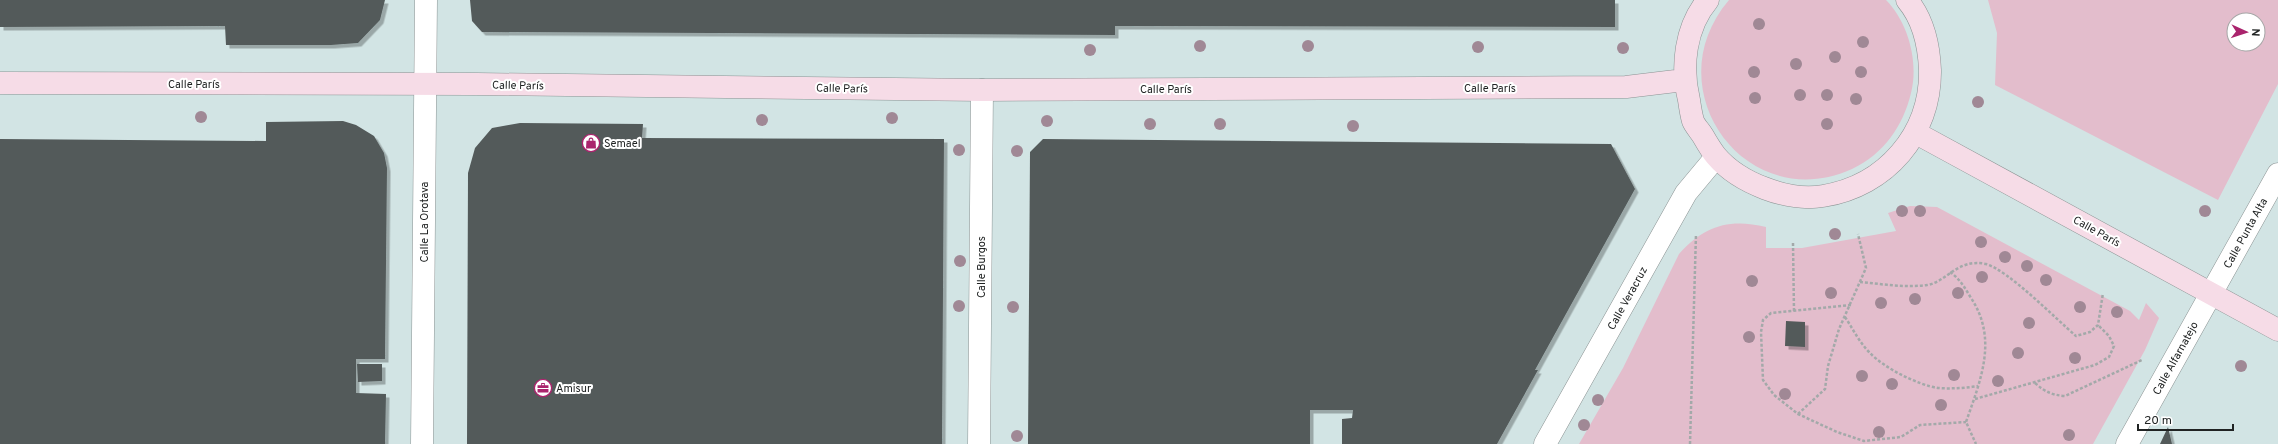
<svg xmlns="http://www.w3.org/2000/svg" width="2278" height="444" font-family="Overpass,sans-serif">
<defs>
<filter id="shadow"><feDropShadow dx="3.5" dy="3.5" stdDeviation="0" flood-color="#0004"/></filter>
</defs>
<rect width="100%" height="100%" fill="#e8f0f0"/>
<!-- built -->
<path fill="#d2e4e4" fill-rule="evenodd" d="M0 0H2278V444H0ZM2234 20H2258V44H2234Z"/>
<!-- green -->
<path fill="#e3bdcc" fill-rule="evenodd" d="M1729 0H1886C1908 22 1919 62 1911 93 1903 126 1884 154 1852 169 1746 217 1653 89 1729 0Z
M1988 0H2278V84L2218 200 1995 85 1997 33ZM2234 20H2258V44H2234Z
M1910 206 1937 207 2130 311 2139 320 2146 303 2159 318 2145 350 2093 444H1579L1623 368 1679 254C1704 226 1729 218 1766 227V248H1802L1896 231 1888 213Z"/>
<!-- building -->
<path fill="#535a5a" filter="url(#shadow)" d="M0 0H385L380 20 358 43 331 45H226L225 26 0 27Z
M470 0H1615V27L1115 26V35L482 32 472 21Z
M343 121 356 125 374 136 384 153 387 168 385 359H356V393L386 394 385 444H0V139L266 141V122Z
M520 123 643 124 642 138 944 139 942 444H467L468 173 475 148 492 128Z
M1043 139 1611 144 1635 189 1535 370H1538L1497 444H1342V419L1352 418 1353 410H1310V444H1028L1030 152Z
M1786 321 1805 322V347L1785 346Z
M357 364H382V381L358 382Z
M2168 427 2172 444H2160Z"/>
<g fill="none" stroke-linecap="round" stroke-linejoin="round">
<defs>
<path id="street" d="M422 444 426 0
M979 444 982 90
M1545 444 1686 193 1716 157
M2127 444 2278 174"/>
<path id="secondary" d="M1708 0C1685 27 1681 67 1689 100 1690 107 1691 114 1693 121 1695 126 1700 131 1703 136 1707 143 1711 150 1716 156 1739 183 1788 202 1823 196 1886 186 1931 134 1930 70 1929 46 1923 19 1907 0
M0 83 477 84 982 90 1626 87 1684 80
M1916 133 2278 330"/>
</defs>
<!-- street casing -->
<use href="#street" stroke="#8b9393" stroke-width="23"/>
<!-- secondary casing -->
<use href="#secondary" stroke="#8b9393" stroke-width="23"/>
<!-- path -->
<path stroke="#a3a9a9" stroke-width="2.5" stroke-dasharray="3 2" stroke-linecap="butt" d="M1793 243 1794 311
M1950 272C1960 279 1965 288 1971 298 1998 339 1981 379 1966 422L1976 444
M1860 282C1882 284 1905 288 1927 285 1947 282 1957 258 1986 264 2008 270 2056 319 2076 336L2090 332 2098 325 2103 293
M1851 305 1771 313 1763 320 1761 332 1763 380 1774 395 1798 414 1837 432 1864 441 1901 437 1920 425 1966 422
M1845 317C1853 329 1859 342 1870 353 1884 368 1918 385 1938 388 1952 389 1965 388 1978 386
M2035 383C2045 392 2052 395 2065 396L2142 360
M1975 399 2095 365 2109 357 2114 346 2109 336 2098 325
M1798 414 1825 389 1828 366 1839 329 1866 268 1858 234
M1690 444 1696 234"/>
<!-- street -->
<use href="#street" stroke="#fff" stroke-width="22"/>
<!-- secondary -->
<use href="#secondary" stroke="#f6dce7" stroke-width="22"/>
</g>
<!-- trees -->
<g fill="#a08895">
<circle cx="1759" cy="24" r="6"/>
<circle cx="1863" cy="42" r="6"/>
<circle cx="1200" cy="46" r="6"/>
<circle cx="1308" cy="46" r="6"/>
<circle cx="1478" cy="47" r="6"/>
<circle cx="1623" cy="48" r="6"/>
<circle cx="1090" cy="50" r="6"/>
<circle cx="1835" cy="57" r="6"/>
<circle cx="1796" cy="64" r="6"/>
<circle cx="1754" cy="72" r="6"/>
<circle cx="1861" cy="72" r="6"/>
<circle cx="1800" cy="95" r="6"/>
<circle cx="1827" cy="95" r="6"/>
<circle cx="1755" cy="98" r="6"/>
<circle cx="1856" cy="99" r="6"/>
<circle cx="1978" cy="102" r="6"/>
<circle cx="201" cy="117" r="6"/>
<circle cx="892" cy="118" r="6"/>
<circle cx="762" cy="120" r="6"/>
<circle cx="1047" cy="121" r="6"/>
<circle cx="1150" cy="124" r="6"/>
<circle cx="1220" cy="124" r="6"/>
<circle cx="1827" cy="124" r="6"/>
<circle cx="1353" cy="126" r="6"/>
<circle cx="959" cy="150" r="6"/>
<circle cx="1017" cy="151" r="6"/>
<circle cx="1902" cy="211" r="6"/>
<circle cx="1920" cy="211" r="6"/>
<circle cx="2205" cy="211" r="6"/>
<circle cx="1835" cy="234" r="6"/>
<circle cx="1981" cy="242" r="6"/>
<circle cx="2005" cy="257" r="6"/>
<circle cx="960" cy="261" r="6"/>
<circle cx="2027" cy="266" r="6"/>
<circle cx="1982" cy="277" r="6"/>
<circle cx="2046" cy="280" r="6"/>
<circle cx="1752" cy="281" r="6"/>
<circle cx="1831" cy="293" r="6"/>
<circle cx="1958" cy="293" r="6"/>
<circle cx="1915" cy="299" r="6"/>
<circle cx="1881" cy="303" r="6"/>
<circle cx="959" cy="306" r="6"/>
<circle cx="1013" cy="307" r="6"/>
<circle cx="2080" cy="307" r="6"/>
<circle cx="2117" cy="312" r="6"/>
<circle cx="2029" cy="323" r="6"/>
<circle cx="1749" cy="337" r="6"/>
<circle cx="2018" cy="353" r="6"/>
<circle cx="2075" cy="358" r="6"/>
<circle cx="2241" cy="366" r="6"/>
<circle cx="1954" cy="375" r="6"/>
<circle cx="1862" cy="376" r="6"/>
<circle cx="1998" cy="381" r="6"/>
<circle cx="1892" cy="384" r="6"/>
<circle cx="1785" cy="394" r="6"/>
<circle cx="1598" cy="400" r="6"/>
<circle cx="1941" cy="405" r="6"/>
<circle cx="1584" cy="425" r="6"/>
<circle cx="1879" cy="432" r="6"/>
<circle cx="2069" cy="435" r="6"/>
<circle cx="1017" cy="436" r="6"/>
</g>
<!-- icons -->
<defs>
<symbol id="shop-ring" viewBox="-11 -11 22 22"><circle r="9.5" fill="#fff" stroke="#aa246d" stroke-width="1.5"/><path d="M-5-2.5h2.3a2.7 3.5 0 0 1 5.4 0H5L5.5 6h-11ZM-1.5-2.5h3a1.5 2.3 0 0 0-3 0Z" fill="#aa246d"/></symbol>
<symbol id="office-ring" viewBox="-11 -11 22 22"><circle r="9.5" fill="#fff" stroke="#aa246d" stroke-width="1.5"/><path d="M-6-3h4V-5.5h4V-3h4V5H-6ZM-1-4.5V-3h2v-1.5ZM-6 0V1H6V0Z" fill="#aa246d"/></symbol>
</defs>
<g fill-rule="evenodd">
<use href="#shop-ring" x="581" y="133" width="20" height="20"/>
<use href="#office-ring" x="533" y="378" width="20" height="20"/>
</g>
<g text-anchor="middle" stroke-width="4" stroke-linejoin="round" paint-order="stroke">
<!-- street labels -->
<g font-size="11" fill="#202323" stroke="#fff">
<text x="194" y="88">Calle París</text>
<text transform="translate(518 85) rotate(1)" y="4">Calle París</text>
<text transform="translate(842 88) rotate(1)" y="4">Calle París</text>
<text x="1490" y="92">Calle París</text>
<text x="1166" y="93">Calle París</text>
<text transform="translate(424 222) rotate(-90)" y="4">Calle La Orotava</text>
<text transform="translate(2097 231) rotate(29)" y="4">Calle París</text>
<text transform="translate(2245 233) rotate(-61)" y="4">Calle Punta Alta</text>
<text transform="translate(981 267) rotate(-90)" y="4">Calle Burgos</text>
<text transform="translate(1627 298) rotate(-61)" y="4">Calle Veracruz</text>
<text transform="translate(2175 358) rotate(-61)" y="4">Calle Alfarnatejo</text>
</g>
<!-- poi labels -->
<g font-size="11" fill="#202323" stroke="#fff" text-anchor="start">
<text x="604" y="147">Semael</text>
<text x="556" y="392">Amisur</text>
</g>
</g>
<!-- north arrow -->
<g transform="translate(2246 32) rotate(93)"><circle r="19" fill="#ffffff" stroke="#a6a7a7"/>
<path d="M0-3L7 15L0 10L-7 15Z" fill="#aa246d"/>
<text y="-6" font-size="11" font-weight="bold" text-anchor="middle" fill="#202323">N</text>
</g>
<!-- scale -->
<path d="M2138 424v6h95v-6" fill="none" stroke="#202323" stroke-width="2"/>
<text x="2144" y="424" font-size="12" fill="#202323" stroke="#ffffff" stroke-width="3" paint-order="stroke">20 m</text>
</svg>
